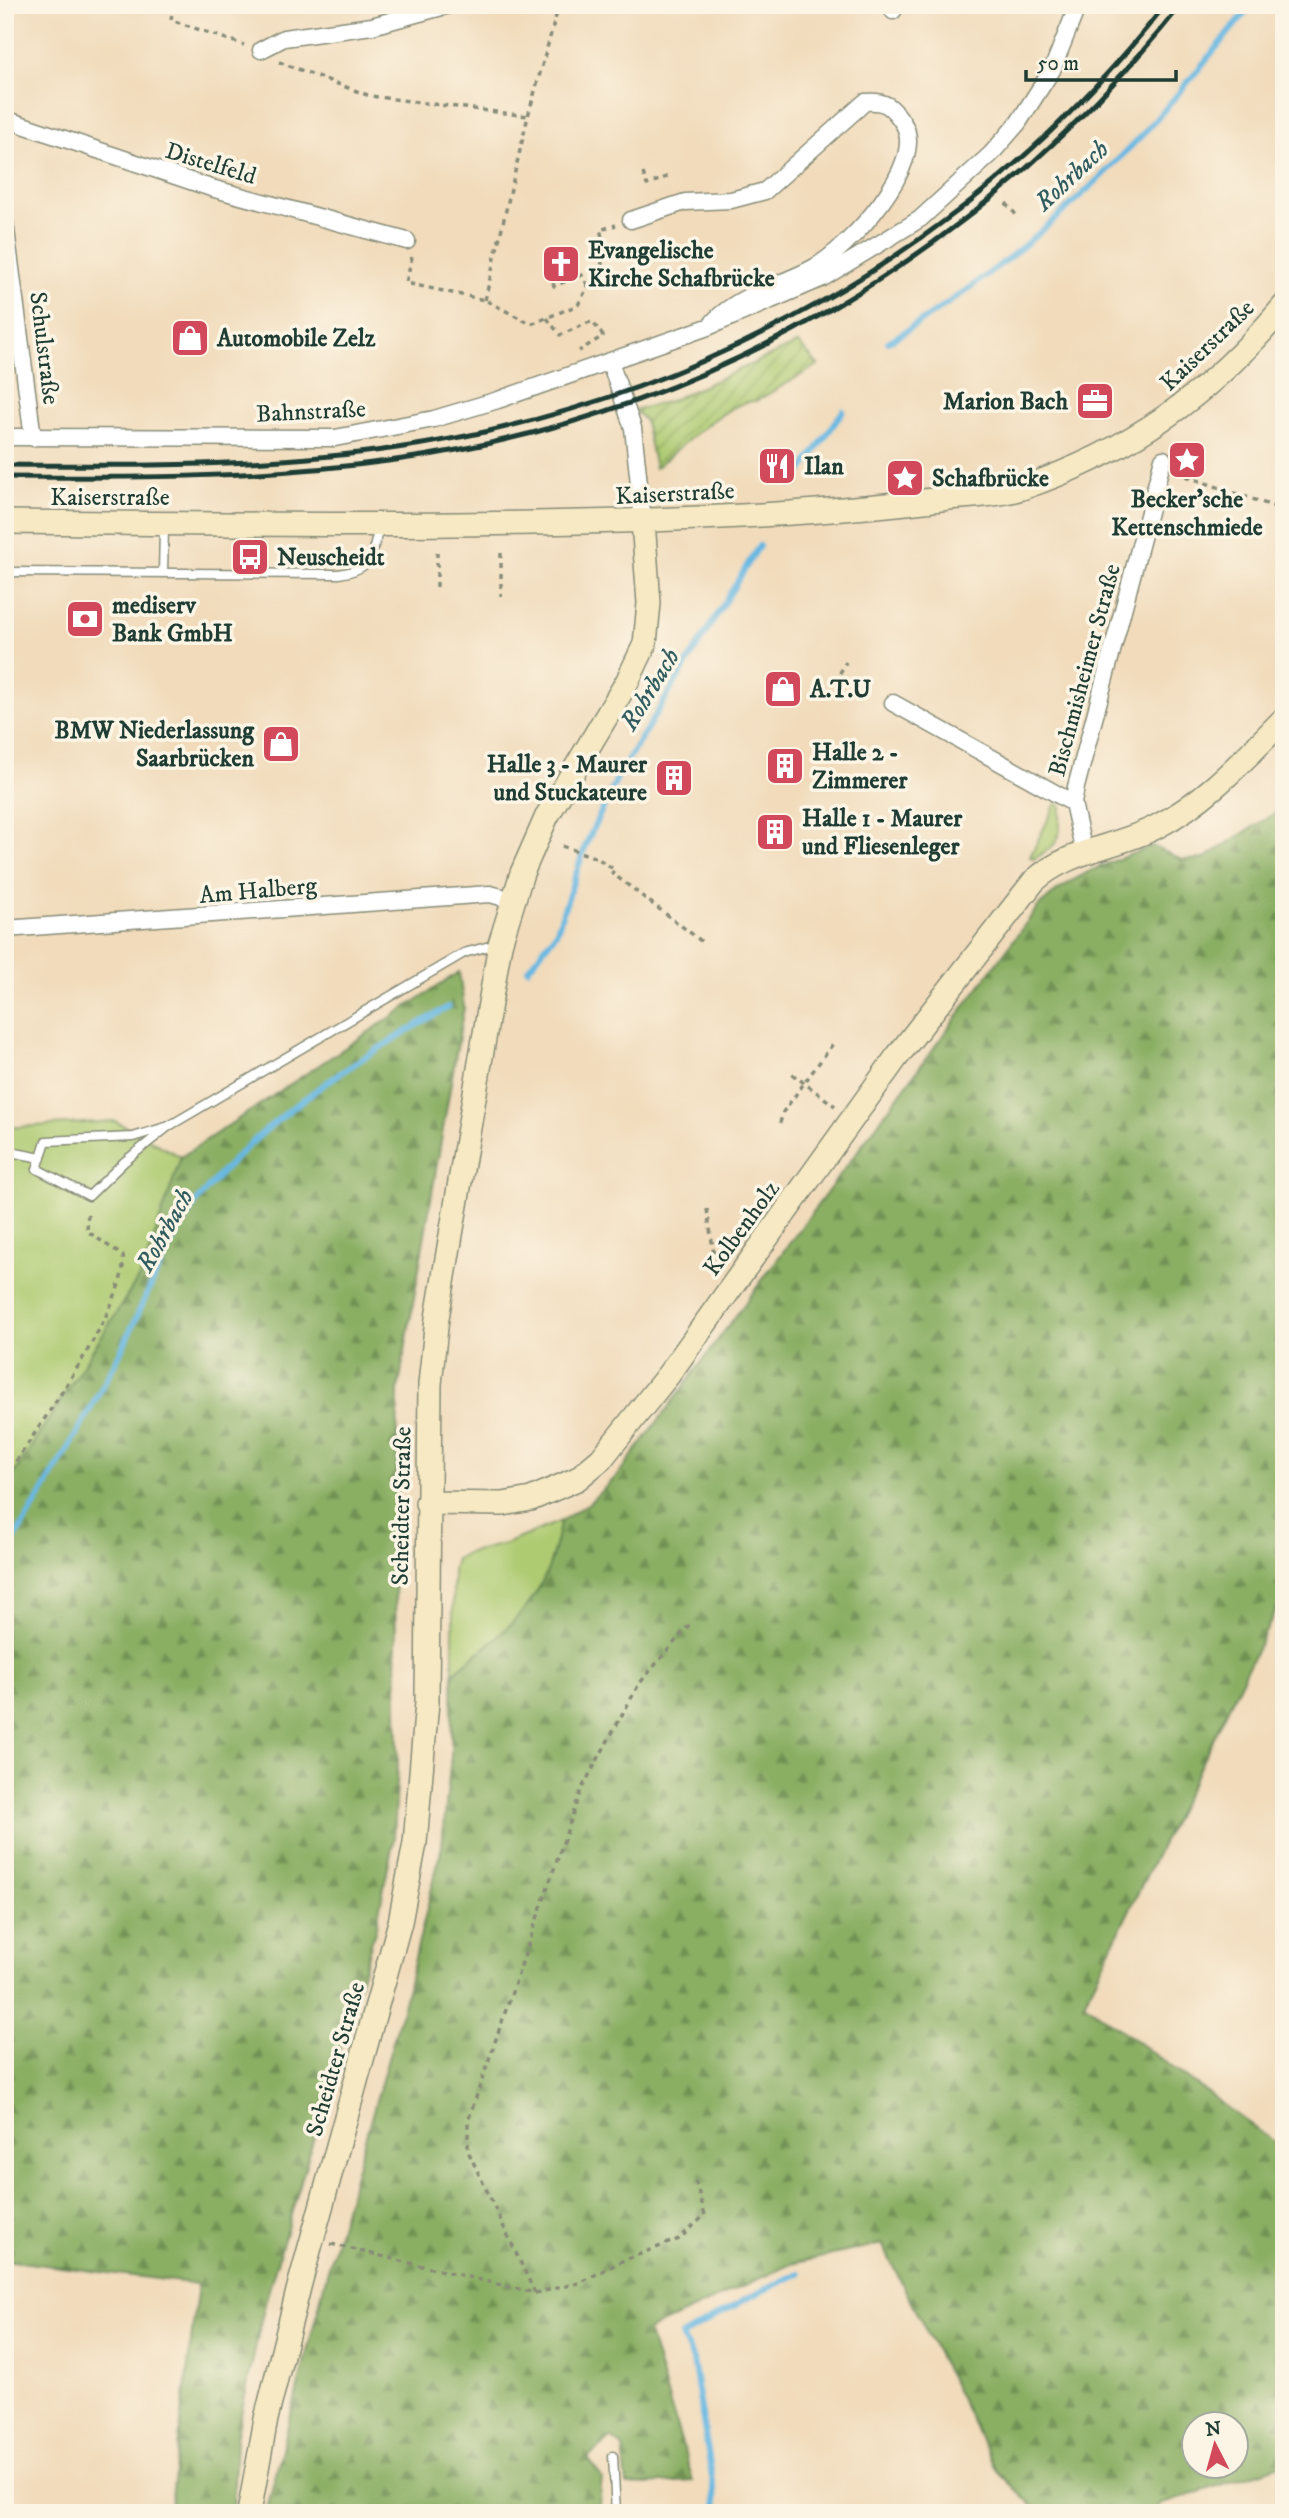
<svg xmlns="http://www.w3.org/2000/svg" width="1289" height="2518" font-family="'IM FELL DW Pica',serif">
<defs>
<pattern id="forest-firs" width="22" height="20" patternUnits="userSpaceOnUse" patternTransform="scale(1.75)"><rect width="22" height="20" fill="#8aaf64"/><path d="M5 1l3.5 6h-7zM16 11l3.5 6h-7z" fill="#709053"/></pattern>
<pattern id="garden-furrows" width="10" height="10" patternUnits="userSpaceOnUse" patternTransform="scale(1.75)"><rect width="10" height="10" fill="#aecb72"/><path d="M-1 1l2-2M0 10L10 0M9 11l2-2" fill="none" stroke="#8da65e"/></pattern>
</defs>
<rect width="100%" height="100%" fill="#fcf5e5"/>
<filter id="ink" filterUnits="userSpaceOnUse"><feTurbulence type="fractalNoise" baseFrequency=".0143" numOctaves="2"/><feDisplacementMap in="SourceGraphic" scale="14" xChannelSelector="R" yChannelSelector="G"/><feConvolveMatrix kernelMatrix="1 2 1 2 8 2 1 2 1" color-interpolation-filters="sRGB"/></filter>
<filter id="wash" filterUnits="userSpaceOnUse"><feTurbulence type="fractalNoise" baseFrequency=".00686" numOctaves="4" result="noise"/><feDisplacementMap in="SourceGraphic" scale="28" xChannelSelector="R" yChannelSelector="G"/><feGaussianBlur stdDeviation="1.57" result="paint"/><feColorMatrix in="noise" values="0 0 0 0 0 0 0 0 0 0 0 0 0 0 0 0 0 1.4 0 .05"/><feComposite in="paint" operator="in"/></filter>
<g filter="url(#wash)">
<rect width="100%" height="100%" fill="#f1dbbb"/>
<!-- grass -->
<path fill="#aecb72" stroke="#668453" stroke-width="2" d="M1056 803 1061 806C1058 839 1065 840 1034 859L1030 857Z
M115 1121 181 1157 143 1271 5 1488V1128Z
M561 1521C557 1537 554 1554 548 1569 531 1614 490 1644 453 1673V1570L456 1559 466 1553 505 1544Z"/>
<!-- forest -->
<path fill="url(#forest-firs)" stroke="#54764c" stroke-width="2" fill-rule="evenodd" d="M1284 807V1594L1084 2003 1284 2149V2464L1160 2505 1155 2513H1040L997 2471 882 2244 791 2264 648 2330 693 2481 627 2485 623 2447 611 2438 588 2458 602 2479 598 2513H266L332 2254 404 2003 442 1846 451 1756 453 1673C490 1644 531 1614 548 1569 554 1554 557 1537 561 1521L589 1503 618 1475 1038 907C1074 873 1108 863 1153 846L1182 860 1203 859ZM1194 2424H1236V2466H1194Z
M459 972 464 1007 398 1391 395 1588 398 1763 394 1837 376 1927 265 2303 236 2438 233 2513H170L198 2284 5 2260V1488L143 1271 181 1157Z"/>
<!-- garden -->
<path fill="url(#garden-furrows)" stroke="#668453" stroke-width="2" d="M798 343 818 365 756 401C729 399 677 451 655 468L645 421 635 410 670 401Z"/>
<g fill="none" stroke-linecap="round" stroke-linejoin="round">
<!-- stream -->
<path stroke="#67b8e2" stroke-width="6" d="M888 342C981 286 1067 214 1141 136 1180 94 1215 48 1252 5
M792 485 843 411
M528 969 556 933 586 844 618 776 759 546
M5 1554C46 1488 86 1420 121 1351 144 1304 169 1236 201 1196 268 1114 358 1059 448 1007
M718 2513 693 2360 682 2336 746 2299 799 2273"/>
</g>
</g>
<g filter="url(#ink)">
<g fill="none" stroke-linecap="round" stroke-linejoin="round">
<defs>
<path id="lane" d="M5 572 339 574C373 569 372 556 379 526
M163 573 164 527
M169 1126 124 1162 89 1196 37 1169 46 1141 133 1137 169 1126 464 953 497 944
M5 1151 41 1158
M613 2456 616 2513"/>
<path id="street" d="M893 11 896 5
M261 50 284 38 372 26 449 5
M5 119 211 188 407 241
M631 220 685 202 731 200 765 191 865 102C885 100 892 106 903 123 929 163 847 250 813 268 780 286 741 293 714 321
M5 222 33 438
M610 362 633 428 643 521
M5 437 335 438 434 419 498 400 708 327 823 278 920 219 991 154 1018 123 1052 70 1078 5
M893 703 1073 803
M1084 852 1073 803 1076 787 1163 459
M5 929 490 894 513 900"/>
<path id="secondary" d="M5 522C257 524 509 529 761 515 824 511 886 506 949 498 972 496 999 495 1022 488 1131 451 1211 394 1284 306
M427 1503 503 1504 531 1499 577 1479 601 1459 669 1374 896 1058 1034 881C1069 849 1116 848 1156 827 1207 801 1245 758 1284 719
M249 2513 266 2419 300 2283 400 1922 415 1843 427 1702 430 1384 437 1318 500 944 522 873 547 816 627 682 645 644 649 603 643 521"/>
</defs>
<!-- lane casing -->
<use href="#lane" stroke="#888c78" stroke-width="11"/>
<!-- street casing -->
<use href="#street" stroke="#888c78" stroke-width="19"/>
<!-- secondary casing -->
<use href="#secondary" stroke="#888c78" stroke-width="26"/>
<!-- path -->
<path stroke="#888c78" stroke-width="3.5" stroke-dasharray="5 5" stroke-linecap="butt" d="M173 5 171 20 244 45
M279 62 370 96 528 116
M643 173 647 185 671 175
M1006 203 1017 216
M412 257 406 283 485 300 531 324 578 305 588 286 602 279C600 262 606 245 600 230L616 225
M553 283 554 286 582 275 588 286
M485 300 528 116 559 5
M547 318 560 335 592 321 603 336 579 351
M1177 473 1284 510
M437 552V588
M501 553V596
M835 682 846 662
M562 846 597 858 615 870 612 873 705 944
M792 1074 835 1106
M780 1123 783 1112 835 1041
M707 1209 714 1255 722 1266
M5 1478C33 1434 130 1302 123 1256L87 1231 88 1209
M331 2244 535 2293 468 2151V2121L581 1790 639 1684 690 1624
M535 2293 579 2283 622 2261 679 2239 705 2215 695 2180"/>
<!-- lane -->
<use href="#lane" stroke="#fff" stroke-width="8"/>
<!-- street -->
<use href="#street" stroke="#fff" stroke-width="16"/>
<!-- secondary -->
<use href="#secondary" stroke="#f6e9c3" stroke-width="23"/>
<!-- rail -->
<path stroke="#1f3d34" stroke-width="5" d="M5 465C136 466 267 467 397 448 698 404 977 246 1165 5
M5 477C136 478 266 478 396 460 708 417 986 250 1181 5"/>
</g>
</g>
<!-- icons -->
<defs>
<symbol id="church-square" viewBox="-11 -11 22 22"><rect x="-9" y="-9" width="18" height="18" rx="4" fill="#d1495b" stroke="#fcf5e5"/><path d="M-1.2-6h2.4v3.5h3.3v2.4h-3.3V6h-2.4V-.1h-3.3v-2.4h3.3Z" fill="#fff"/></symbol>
<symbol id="shop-square" viewBox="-11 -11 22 22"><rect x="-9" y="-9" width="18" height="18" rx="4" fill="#d1495b" stroke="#fcf5e5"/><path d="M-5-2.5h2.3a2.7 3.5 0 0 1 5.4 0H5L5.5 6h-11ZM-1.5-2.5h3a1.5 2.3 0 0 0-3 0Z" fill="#fff"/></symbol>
<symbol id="office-square" viewBox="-11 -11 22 22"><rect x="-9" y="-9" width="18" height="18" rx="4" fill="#d1495b" stroke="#fcf5e5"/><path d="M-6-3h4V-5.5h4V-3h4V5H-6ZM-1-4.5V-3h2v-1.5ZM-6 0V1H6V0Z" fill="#fff"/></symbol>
<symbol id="sight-square" viewBox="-11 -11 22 22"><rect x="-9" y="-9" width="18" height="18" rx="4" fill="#d1495b" stroke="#fcf5e5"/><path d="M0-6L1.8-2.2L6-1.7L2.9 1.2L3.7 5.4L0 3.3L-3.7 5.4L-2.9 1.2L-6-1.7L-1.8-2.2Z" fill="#fff"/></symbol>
<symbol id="restaurant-square" viewBox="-11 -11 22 22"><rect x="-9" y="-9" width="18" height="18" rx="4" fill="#d1495b" stroke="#fcf5e5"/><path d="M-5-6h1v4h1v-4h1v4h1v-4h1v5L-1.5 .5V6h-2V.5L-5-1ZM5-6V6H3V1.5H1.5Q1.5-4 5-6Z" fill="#fff"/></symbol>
<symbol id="bus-square" viewBox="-11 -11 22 22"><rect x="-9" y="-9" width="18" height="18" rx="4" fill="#d1495b" stroke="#fcf5e5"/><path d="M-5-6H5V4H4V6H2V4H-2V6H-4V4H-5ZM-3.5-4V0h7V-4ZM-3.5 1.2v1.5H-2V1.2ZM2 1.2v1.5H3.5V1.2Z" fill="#fff"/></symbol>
<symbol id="bank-square" viewBox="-11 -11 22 22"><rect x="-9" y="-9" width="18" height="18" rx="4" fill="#d1495b" stroke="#fcf5e5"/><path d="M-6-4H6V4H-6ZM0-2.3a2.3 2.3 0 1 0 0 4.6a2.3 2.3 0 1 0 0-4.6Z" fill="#fff"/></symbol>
<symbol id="building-square" viewBox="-11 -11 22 22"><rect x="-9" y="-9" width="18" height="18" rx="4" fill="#d1495b" stroke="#fcf5e5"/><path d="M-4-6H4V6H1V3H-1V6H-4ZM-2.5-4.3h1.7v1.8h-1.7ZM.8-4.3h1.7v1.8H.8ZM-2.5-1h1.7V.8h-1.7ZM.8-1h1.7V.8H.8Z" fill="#fff"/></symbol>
</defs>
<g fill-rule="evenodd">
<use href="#church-square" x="539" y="242" width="44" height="44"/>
<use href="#shop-square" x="168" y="316" width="44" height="44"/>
<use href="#office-square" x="1073" y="379" width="44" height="44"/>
<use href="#sight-square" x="1165" y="438" width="44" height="44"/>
<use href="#restaurant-square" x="755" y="444" width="44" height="44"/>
<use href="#sight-square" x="883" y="456" width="44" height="44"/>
<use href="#bus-square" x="228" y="535" width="44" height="44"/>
<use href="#bank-square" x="63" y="597" width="44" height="44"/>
<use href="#shop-square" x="761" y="667" width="44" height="44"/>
<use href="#shop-square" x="259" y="722" width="44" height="44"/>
<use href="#building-square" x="763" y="744" width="44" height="44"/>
<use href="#building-square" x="652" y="756" width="44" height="44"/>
<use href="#building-square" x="753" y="810" width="44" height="44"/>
</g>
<g text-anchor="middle" stroke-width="7" stroke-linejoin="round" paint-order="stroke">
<!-- street labels -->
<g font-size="24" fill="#1f3d34" stroke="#fcf5e5">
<text transform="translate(211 163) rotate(17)" y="8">Distelfeld</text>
<text transform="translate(1207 345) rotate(-44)" y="8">Kaiserstraße</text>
<text transform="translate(45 348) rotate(83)" y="8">Schulstraße</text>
<text transform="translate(311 411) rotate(-3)" y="8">Bahnstraße</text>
<text transform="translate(675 493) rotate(-3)" y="8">Kaiserstraße</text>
<text x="110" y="505">Kaiserstraße</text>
<text transform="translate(1084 670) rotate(-75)" y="8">Bischmisheimer Straße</text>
<text transform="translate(258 890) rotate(-5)" y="8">Am Halberg</text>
<text transform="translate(741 1228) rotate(-54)" y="8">Kolbenholz</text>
<text transform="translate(401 1506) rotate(-89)" y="8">Scheidter Straße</text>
<text transform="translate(335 2059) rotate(-74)" y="8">Scheidter Straße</text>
</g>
<!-- poi labels -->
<g font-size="24" font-weight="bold" fill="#1f3d34" stroke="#fcf5e5" text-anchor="start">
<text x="588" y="258">Evangelische<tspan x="588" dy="28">Kirche Schafbrücke</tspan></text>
<text x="217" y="346">Automobile Zelz</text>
<text x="1068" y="409" text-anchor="end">Marion Bach</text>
<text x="804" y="474">Ilan</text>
<text x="932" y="486">Schafbrücke</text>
<text x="1187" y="507" text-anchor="middle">Becker'sche<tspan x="1187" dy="28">Kettenschmiede</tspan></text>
<text x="277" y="565">Neuscheidt</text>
<text x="112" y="613">mediserv<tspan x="112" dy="28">Bank GmbH</tspan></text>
<text x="810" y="697">A.T.U</text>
<text x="254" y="738" text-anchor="end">BMW Niederlassung<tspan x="254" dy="28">Saarbrücken</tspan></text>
<text x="812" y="760">Halle 2 -<tspan x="812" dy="28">Zimmerer</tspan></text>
<text x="647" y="772" text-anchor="end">Halle 3 - Maurer<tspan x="647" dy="28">und Stuckateure</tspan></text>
<text x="802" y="826">Halle 1 - Maurer<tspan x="802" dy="28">und Fliesenleger</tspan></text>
</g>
<!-- water labels -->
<g font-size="26" font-style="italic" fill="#315c60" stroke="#fcf5e5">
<text transform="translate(1071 175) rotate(-43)" y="9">Rohrbach</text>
<text transform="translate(649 689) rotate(-59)" y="9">Rohrbach</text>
<text transform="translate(164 1230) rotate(-61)" y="9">Rohrbach</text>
</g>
</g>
<!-- margin -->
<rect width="1289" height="2518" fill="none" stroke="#fcf5e5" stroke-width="28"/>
<!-- north arrow -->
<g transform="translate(1215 2445) rotate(354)"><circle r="33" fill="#fcf5e5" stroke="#a4ab9e" stroke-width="2"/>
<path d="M0-5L12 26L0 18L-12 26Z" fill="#d1495b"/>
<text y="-10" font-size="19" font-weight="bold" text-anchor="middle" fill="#1f3d34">N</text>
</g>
<!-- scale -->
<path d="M1026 70v10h150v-10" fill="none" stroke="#1f3d34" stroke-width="3.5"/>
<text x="1037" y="70" font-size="21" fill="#1f3d34" stroke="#fcf5e5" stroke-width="5" paint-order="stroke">50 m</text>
</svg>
